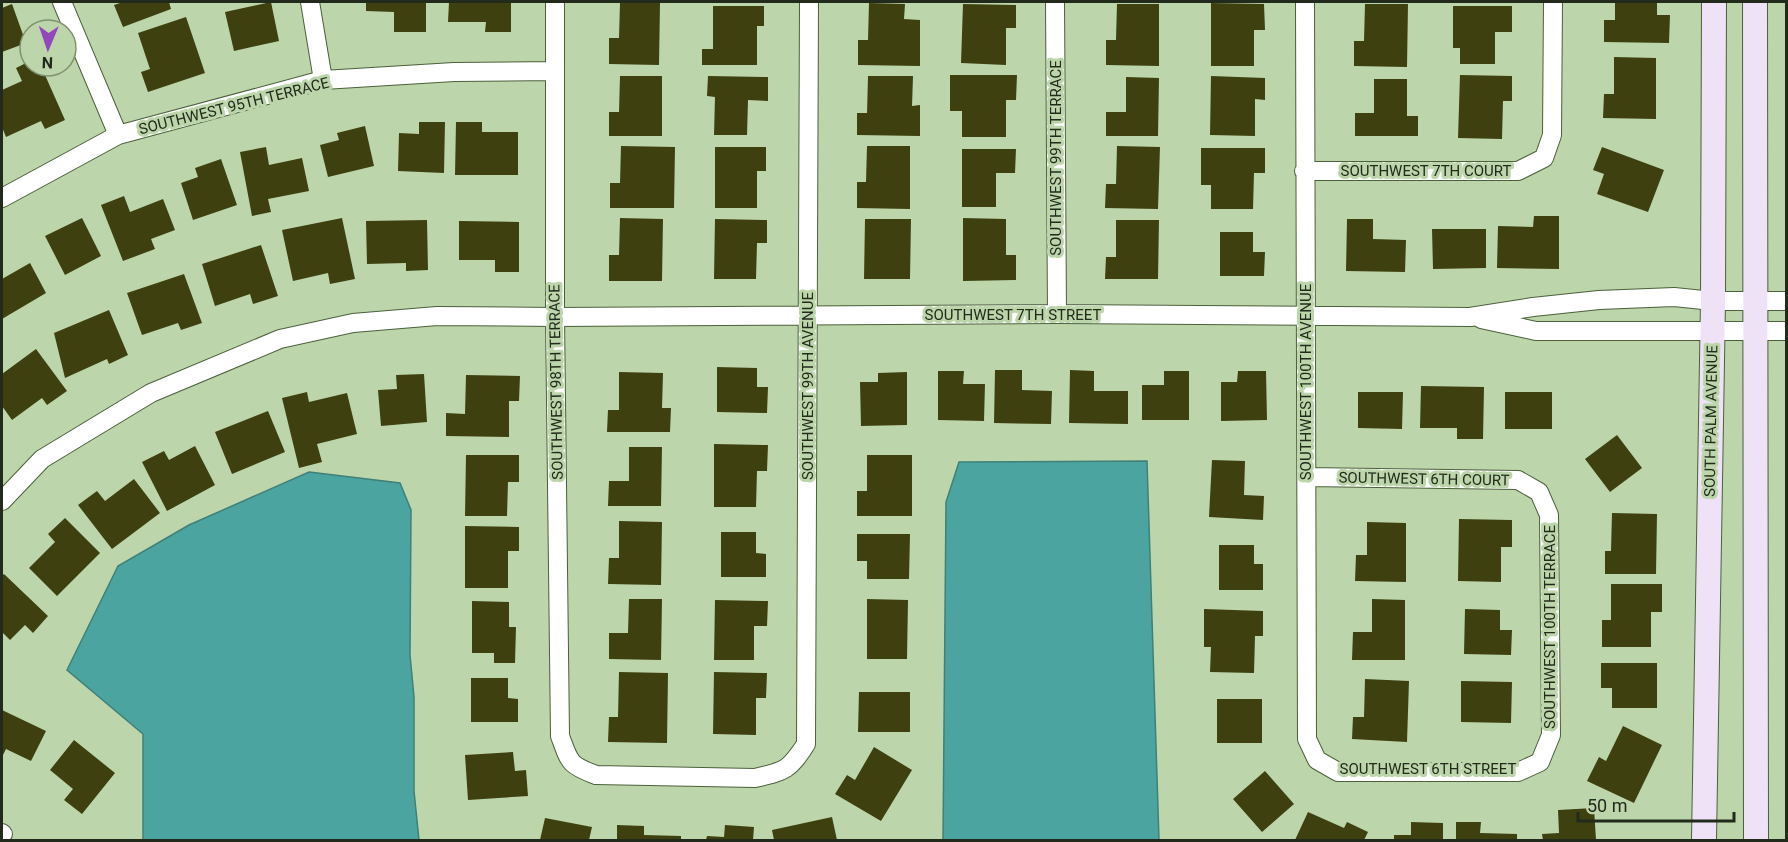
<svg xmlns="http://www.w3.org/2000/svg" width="1788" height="842" font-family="Roboto,sans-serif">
<rect width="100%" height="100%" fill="#bdd5ab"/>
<!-- water -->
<path fill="#4ba4a0" stroke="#3f8078" stroke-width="1.5" d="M1147 461 1159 840H943L946 502 959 462Z
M309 472 400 483 411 510 410 655 414 697V791L419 840H143V734L67 670 118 566 189 525Z"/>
<!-- building -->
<path fill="#3e4010" d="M123 2H169L171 9 123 27 114 5Z
M271 2 279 41 234 51 225 12Z
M366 2H426V32H394V12L366 11Z
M449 2H511V32H485L486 22H448Z
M1615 2H1657V15H1670L1669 43 1604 42V20H1615Z
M620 3H660L659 65 609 64V38H619Z
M869 3 905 4 904 19 920 20V66L858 65V40H868Z
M1211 3 1264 4 1265 30H1254V66H1211Z
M12 4 26 43 2 52V8Z
M963 4 1016 5V28H1006V65L961 63Z
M1117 4H1159V66L1106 65V40H1116Z
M1365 4H1408L1407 67 1354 66V41H1364Z
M713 6H764V26H757V65H702V49H713Z
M1453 6H1512V32H1495V64H1460V48H1453Z
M186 17 205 73 148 92 141 72 150 69 138 33Z
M1614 57 1656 58V119L1603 118 1604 94H1614Z
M30 61V66H41L65 120 45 129 41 121 6 137 2 127V90L22 81 16 68Z
M950 75H1017L1016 100H1006V137H962V111H950Z
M1460 75 1512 76V101H1503L1502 139 1458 138Z
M620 76H662V136H609V112H619Z
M708 76 768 77V101L748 100 747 135H714L715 97 707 96Z
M868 76H913L912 106 920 105V136L857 135V113H867Z
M1211 76 1265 78V100L1255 99V136L1210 135Z
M1126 77 1159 78 1158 136H1106V112H1126Z
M1374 79H1407V116H1418V136H1355V113H1374Z
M419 122H445L444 173 398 171 399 133 419 134Z
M456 122H482V132H518V175H455Z
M365 126 374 166 328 177 320 145 339 140 337 133Z
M621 146 675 147 674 208H610V183H620Z
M867 146H910V209L857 208V182H866Z
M1117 146 1160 147 1158 209 1105 208 1106 184H1116Z
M266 147 269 165 302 158 309 191 268 199 271 212 252 216 240 152Z
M715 147H766V171H757V208H715Z
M1602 147 1664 170 1648 212 1597 194 1604 174 1593 170Z
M1201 148H1265V173H1254L1253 209H1211V185H1201Z
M962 149H1016L1015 173H996V207H962Z
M221 159 237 205 193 220 181 183 198 177 195 168Z
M124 196 130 212 163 199 175 230 151 239 155 249 123 261 101 205Z
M1534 216H1559V269L1497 268 1498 226 1533 227Z
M82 218 101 256 65 275 45 236Z
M342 218 355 279 330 284 328 273 293 281 282 230Z
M620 218 663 219 662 281H609V255H619Z
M963 218 1006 219V255H1016V280L963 281Z
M715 219 767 220V243H757L756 279H714Z
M865 219H911L910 279H864Z
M1347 219H1373V239L1406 240 1405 272 1346 271Z
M427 220 428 270 406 271V263L367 264 366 221Z
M1116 220H1159L1158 279H1105L1106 257H1116Z
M459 221 519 222V272H495V260H459Z
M1432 229H1486V268L1433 269Z
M1220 232H1253V252H1265L1264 276H1220Z
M261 245 278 296 253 304 250 294 215 306 202 264Z
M30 263 46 293 2 319V279Z
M184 274 202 323 181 330 178 323 142 335 127 293Z
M109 310 128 355 109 364 107 359 65 378 54 333Z
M36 349 67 391 47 405 42 398 12 420 2 406V374Z
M717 367 757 368V387H768L767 413 717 412Z
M995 370H1022V390L1052 391 1051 424 994 423Z
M1070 370 1094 371V391H1128V424L1069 423Z
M938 371H964L963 384H985L984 421 938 420Z
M1164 371H1189V420H1142V385H1164Z
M1238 371H1266L1267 420 1221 421V382H1237Z
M619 372 663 373 662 408H671L670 432H607L608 410H619Z
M907 372V425L861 426 860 382H878V373Z
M424 374 427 422 381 426 378 390 397 389 396 375Z
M466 375 520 376 519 401H509V437L446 436V413L465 414Z
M1421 386 1484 387 1483 439H1457V428H1420Z
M307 392 309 402 347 393 357 434 317 444 322 462 299 468 282 398Z
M1358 392H1403L1402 429 1358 428Z
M1505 392H1552V429H1505Z
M268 411 285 452 232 474 215 432Z
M1617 435 1642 468 1610 492 1585 459Z
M714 444 768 445 767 471H757L756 507H714Z
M195 446 215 485 167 511 142 462 164 451 169 460Z
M629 447H662L661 506H608L609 481H629Z
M466 455H519V482H508L507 516H465Z
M867 455H912V516H857V491H867Z
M1212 460 1245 461 1244 495 1264 496 1263 520 1209 517Z
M134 479 160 513 112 549 78 505 97 491 105 501Z
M1612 513 1657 514 1656 574H1605V551H1611Z
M65 518 100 553 57 596 29 568 55 542 48 534Z
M1459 519 1512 520V547H1501V582L1458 581Z
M619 521 662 522 661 585 608 584 609 558H619Z
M1367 522 1406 523V582L1355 581 1356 555H1367Z
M465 526 519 527V551H508V588H465Z
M721 532H756V553L766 554V577H721Z
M857 534H910L909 579H867V561H857Z
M1219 545H1254V564H1263V590H1219Z
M4 574 48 616 33 633 25 625 10 640 2 632V576Z
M1611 584H1662V612H1651V647H1602V620H1611Z
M629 599H662L661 660 609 659V633H628Z
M867 599 908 600 907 659H867Z
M1372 599 1405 600V660H1352L1353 632H1372Z
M715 600 768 601 767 626H754V660H714Z
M472 601 509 602V627H516L515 663H494V653H472Z
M1204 609 1263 611V636H1255L1254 673 1210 672 1211 647H1204Z
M1465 609 1500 610V630H1512L1511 655 1464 654Z
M1601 663H1657V708H1612V688H1601Z
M619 672 668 673 667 743 608 742 609 717H618Z
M714 672 767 673 766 698H756V735L713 734Z
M471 678H508V698L518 699V722H471Z
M1365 679 1409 681 1407 742 1352 739 1353 717H1364Z
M1461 681 1512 682 1511 723 1461 722Z
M859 692H910V732H858Z
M1217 699H1262V743H1217Z
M2 710 46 731 31 761 6 749 2 757Z
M1623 726 1662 745 1634 803 1587 781 1599 757 1606 761Z
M74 740 115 773 82 814 64 800 73 789 50 770Z
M874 747 912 770 881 821 835 794 847 775 855 780Z
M513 752 515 771 526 770 528 796 468 800 465 755Z
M1265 771 1294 804 1262 832 1233 799Z
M1594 808 1596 840H1543L1542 834 1559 833 1558 810Z
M1308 812 1344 828 1347 822 1368 832 1364 840H1295Z
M832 817 837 840H774L772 830Z
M545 818 592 827 589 840H540Z
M1411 822 1443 823V840H1394V835H1411Z
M1456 822H1481L1480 833 1517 834V840H1456Z
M617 825 644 826V835L681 836V840H617Z
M725 825 754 827 753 840H706L707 836 724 837Z"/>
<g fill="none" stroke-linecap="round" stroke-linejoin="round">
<defs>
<path id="street" d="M62 2 118 135
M310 2 323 80
M555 2V317L560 736C570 763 569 765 596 775L755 778C786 771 789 770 806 744L809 2
M1055 2 1057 314
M1305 2 1307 739 1317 760 1338 772H1518L1540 762 1551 735 1549 515 1539 492 1518 480 1307 477
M1304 171H1518L1544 158 1552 135 1553 2
M2 198 118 135 323 80 454 72 554 71
M1481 319 1536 331H1786
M2 501 42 459 151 393 280 339 353 323 437 316 555 317 1057 314 1470 317 1533 307 1599 300 1674 297 1713 301H1786
M2 833 3 834"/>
<path id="secondary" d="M1755 2 1756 840
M1704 840 1713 301 1714 2"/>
</defs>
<!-- street casing -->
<use href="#street" stroke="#4b603b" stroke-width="20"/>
<!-- secondary casing -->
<use href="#secondary" stroke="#4b603b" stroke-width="26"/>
<!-- street -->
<use href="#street" stroke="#fff" stroke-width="18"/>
<!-- secondary -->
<use href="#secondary" stroke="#efe2f7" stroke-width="24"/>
</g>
<g text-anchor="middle" stroke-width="6" stroke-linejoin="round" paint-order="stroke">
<!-- street labels -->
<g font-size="15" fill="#222b1b" stroke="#bdd5ab">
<text transform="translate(234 106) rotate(-14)" y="5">SOUTHWEST 95TH TERRACE</text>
<text transform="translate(1056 158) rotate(-90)" y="5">SOUTHWEST 99TH TERRACE</text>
<text x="1426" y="176">SOUTHWEST 7TH COURT</text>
<text x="1013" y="320">SOUTHWEST 7TH STREET</text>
<text transform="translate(556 382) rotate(-91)" y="5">SOUTHWEST 98TH TERRACE</text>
<text transform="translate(1306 382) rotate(-90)" y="5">SOUTHWEST 100TH AVENUE</text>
<text transform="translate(808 386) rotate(-90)" y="5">SOUTHWEST 99TH AVENUE</text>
<text transform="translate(1711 421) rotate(-89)" y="5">SOUTH PALM AVENUE</text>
<text transform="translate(1424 479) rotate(1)" y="5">SOUTHWEST 6TH COURT</text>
<text transform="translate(1550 627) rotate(-90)" y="5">SOUTHWEST 100TH TERRACE</text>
<text x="1428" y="774">SOUTHWEST 6TH STREET</text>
</g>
</g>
<!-- border -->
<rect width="1788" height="842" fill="none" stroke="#222b1b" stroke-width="6"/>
<!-- north arrow -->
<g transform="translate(48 48) rotate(182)"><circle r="28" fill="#bdd5ab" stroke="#7f9171" stroke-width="1.5"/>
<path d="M0-4.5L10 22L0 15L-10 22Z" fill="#9248ba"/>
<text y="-9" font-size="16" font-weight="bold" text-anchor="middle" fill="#222b1b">N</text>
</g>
<!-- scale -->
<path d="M1578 812v9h156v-9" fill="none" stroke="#222b1b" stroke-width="3"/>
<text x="1587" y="812" font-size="18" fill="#222b1b" stroke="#bdd5ab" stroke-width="4.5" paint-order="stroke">50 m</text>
</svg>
